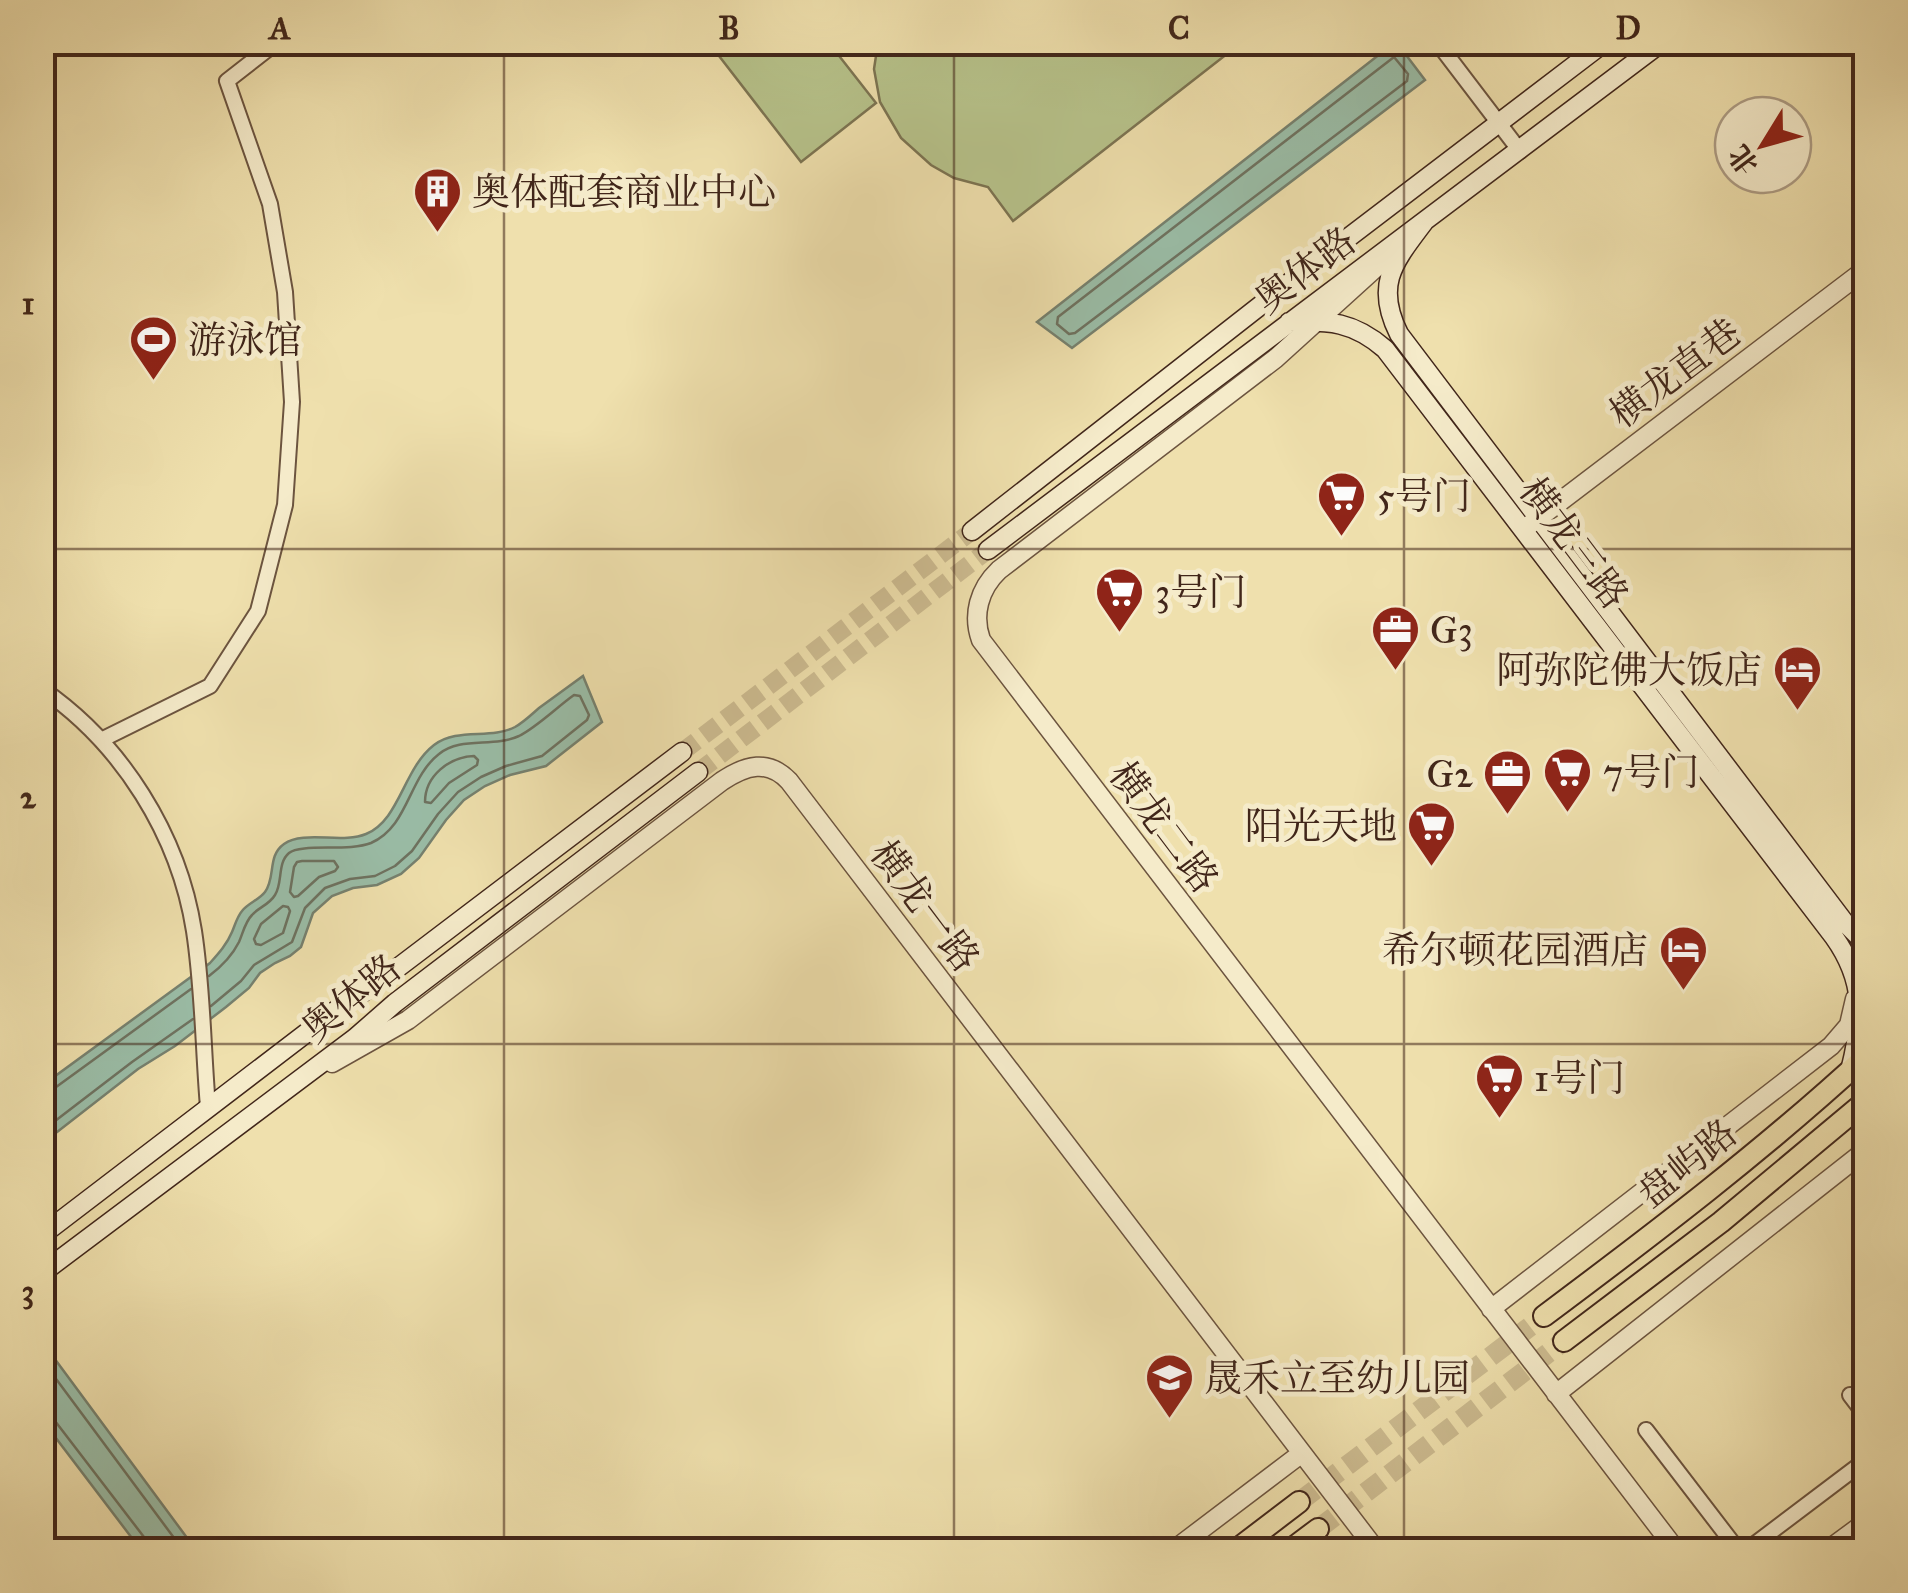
<svg xmlns="http://www.w3.org/2000/svg" width="1908" height="1593" font-family="'IM FELL Great Primer','Noto Serif SC',serif">
<rect width="100%" height="100%" fill="#efe0ad"/>
<filter id="stains"><feTurbulence type="fractalNoise" baseFrequency=".002" numOctaves="4"/><feColorMatrix values="0 0 0 0 .2 0 0 0 0 .09 0 0 0 0 .02 0 0 0 .5 -.17"/></filter>
<radialGradient id="worn" r=".72"><stop offset=".6" stop-color="#630" stop-opacity="0"/><stop offset="1" stop-color="#630" stop-opacity=".3"/></radialGradient>
<!-- green -->
<path fill="#b7c38b" stroke="#7c7452" stroke-width="2.5" d="M709 43H829L876 103 801 162Z
M878 43V42L1241 43 1013 221 988 187 954 178 931 165 901 138 880 102 874 69Z"/>
<!-- water -->
<path fill="#9abda7" stroke="#76816f" stroke-width="2.5" d="M1394 43H1397L1425 80 1072 348 1037 322Z
M583 676 602 722 546 766 510 775 485 786 464 800 446 820 419 858 401 874 377 885 353 888 332 896 313 913 301 947 290 956 275 963 260 973 249 988 226 1007 175 1046 138 1069 43 1143V1085L210 963C219 953 227 944 232 932 235 925 237 917 242 911 248 903 259 900 265 892 276 877 267 856 284 844 304 830 342 844 366 834 400 820 403 769 434 745 458 727 490 740 515 727 524 722 532 714 539 708 554 697 568 687 583 676Z
M43 1343 196 1550H141L43 1421Z"/>
<g fill="none" stroke-linecap="round" stroke-linejoin="round">
<!-- shore -->
<path stroke="#6e7260" stroke-width="2.5" d="M1394 57 1408 74 1407 81 1075 333 1069 334 1057 324 1058 317Z
M474 756 478 760 477 765 449 783 431 803 425 802C425 776 449 757 474 756Z
M302 861H334L338 867 335 871 319 877 298 896 294 897 290 892 294 867 297 862Z
M283 906 288 907 290 911 283 933 261 945 256 944 254 939 261 924Z
M209 976C221 967 232 956 239 942 243 933 245 922 252 915 259 907 269 905 275 895 283 883 277 863 289 853 301 843 349 852 371 843 409 826 408 778 439 754 461 736 493 748 519 736 537 727 557 707 574 695L580 696 589 715 587 720 542 756 506 766 481 777 458 792 438 814 412 851 395 866 375 876 350 879 325 888 305 908 292 942 254 965 241 981 211 1006
M42 1093 52 1090 191 989
M42 1131 132 1062 193 1019
M42 1360 183 1550
M42 1416 50 1417 55 1421 147 1541 149 1550"/>
<!-- secondary-tunnel -->
<path stroke="#ccbb90" stroke-width="18" stroke-dasharray="18 9" stroke-linecap="butt" d="M682 752 972 531
M698 772 988 550"/>
<!-- primary-tunnel -->
<path stroke="#ccbb90" stroke-width="20" stroke-dasharray="20 10" stroke-linecap="butt" d="M1299 1502 1544 1316
M1318 1529 1564 1341"/>
<defs>
<path id="minor" d="M1437 42 1520 151
M42 689C122 744 179 835 194 931 203 989 203 1049 208 1107
M101 740 210 686 258 611 285 505 292 402 285 292 270 204 227 81 277 42
M1850 1395 1866 1416
M1646 1430 1738 1550
M1747 1550 1866 1460"/>
<path id="tertiary" d="M1382 262 1275 359 999 570C979 589 972 615 981 640L1676 1550
M1528 526 1866 269
M332 1063 408 1020 722 781C746 765 768 759 789 781L1376 1550
M1491 1309 1831 1046 1849 1025 1855 999
M1556 1394 1866 1150
M1174 1550 1302 1453
M1828 1550 1866 1522"/>
<path id="secondary" d="M1424 222C1394 262 1374 284 1399 334L1845 923 1866 944
M1289 322C1329 320 1354 322 1385 349L1834 937C1866 982 1863 1019 1850 1071
M972 531 1298 276 1605 42
M988 550 1662 42
M42 1235 339 1008 383 979 682 752
M42 1273 355 1038 395 1003 698 772"/>
<path id="primary" d="M1544 1316C1655 1233 1764 1150 1866 1056
M1564 1341 1721 1222 1866 1101
M1236 1550 1299 1502
M1290 1550 1318 1529"/>
</defs>
<!-- minor casing -->
<use href="#minor" stroke="#6c543f" stroke-width="18"/>
<!-- tertiary casing -->
<use href="#tertiary" stroke="#6c543f" stroke-width="21"/>
<!-- secondary casing -->
<use href="#secondary" stroke="#41261a" stroke-width="21"/>
<!-- primary casing -->
<use href="#primary" stroke="#41261a" stroke-width="24"/>
<!-- minor -->
<use href="#minor" stroke="#f5ebca" stroke-width="14"/>
<!-- tertiary -->
<use href="#tertiary" stroke="#f5ebca" stroke-width="18"/>
<!-- secondary -->
<use href="#secondary" stroke="#f5ebca" stroke-width="18"/>
<!-- primary -->
<use href="#primary" stroke="#efe0ad" stroke-width="20"/>
</g>
<!-- grid -->
<path fill="none" stroke="#41261a" stroke-width="2.5" stroke-opacity="0.55" d="M504 42V1550M954 42V1550M1404 42V1550M42 549H1866M42 1044H1866"/>
<!-- icons -->
<defs>
<symbol id="building-pin" viewBox="-11 -11 22 30"><path d="M0 17L-7.5 6A9.5 9.5 0 1 1 7.5 6Z" fill="#8f2418" stroke="#f5ebca"/><path d="M-4-6H4V6H1V3H-1V6H-4ZM-2.5-4.3h1.7v1.8h-1.7ZM.8-4.3h1.7v1.8H.8ZM-2.5-1h1.7V.8h-1.7ZM.8-1h1.7V.8H.8Z" fill="#fff"/></symbol>
<symbol id="stadium-pin" viewBox="-11 -11 22 30"><path d="M0 17L-7.5 6A9.5 9.5 0 1 1 7.5 6Z" fill="#8f2418" stroke="#f5ebca"/><path d="M0-5a6.5 5 0 1 0 0 10a6.5 5 0 1 0 0-10ZM-3.5-1.8h7v3.6h-7Z" fill="#fff"/></symbol>
<symbol id="supermarket-pin" viewBox="-11 -11 22 30"><path d="M0 17L-7.5 6A9.5 9.5 0 1 1 7.5 6Z" fill="#8f2418" stroke="#f5ebca"/><path d="M-6-5.5h2.5l.6 2H6L4.5 2H-2.5L-4.4-4H-6ZM-1.5 3.2a1.3 1.3 0 1 0 .1 0ZM3 3.2a1.3 1.3 0 1 0 .1 0Z" fill="#fff"/></symbol>
<symbol id="office-pin" viewBox="-11 -11 22 30"><path d="M0 17L-7.5 6A9.5 9.5 0 1 1 7.5 6Z" fill="#8f2418" stroke="#f5ebca"/><path d="M-6-3h4V-5.5h4V-3h4V5H-6ZM-1-4.5V-3h2v-1.5ZM-6 0V1H6V0Z" fill="#fff"/></symbol>
<symbol id="hotel-pin" viewBox="-11 -11 22 30"><path d="M0 17L-7.5 6A9.5 9.5 0 1 1 7.5 6Z" fill="#8f2418" stroke="#f5ebca"/><path d="M-6-4.5h1.5V1H6V5H4.5V3h-9V5H-6ZM-4 0a1.8 1.8 0 1 1 3.6 0ZM.5 0V-2.5h3Q6-2.5 6 0Z" fill="#fff"/></symbol>
<symbol id="school-pin" viewBox="-11 -11 22 30"><path d="M0 17L-7.5 6A9.5 9.5 0 1 1 7.5 6Z" fill="#8f2418" stroke="#f5ebca"/><path d="M0-5L7-2L0 1L-7-2ZM-4 1L0 2.5L4 1V4Q0 6-4 4Z" fill="#fff"/></symbol>
</defs>
<g fill-rule="evenodd">
<use href="#building-pin" x="410" y="164" width="55" height="75"/>
<use href="#stadium-pin" x="126" y="312" width="55" height="75"/>
<use href="#supermarket-pin" x="1314" y="468" width="55" height="75"/>
<use href="#supermarket-pin" x="1092" y="564" width="55" height="75"/>
<use href="#office-pin" x="1368" y="602" width="55" height="75"/>
<use href="#hotel-pin" x="1770" y="642" width="55" height="75"/>
<use href="#supermarket-pin" x="1540" y="744" width="55" height="75"/>
<use href="#office-pin" x="1480" y="746" width="55" height="75"/>
<use href="#supermarket-pin" x="1404" y="798" width="55" height="75"/>
<use href="#hotel-pin" x="1656" y="922" width="55" height="75"/>
<use href="#supermarket-pin" x="1472" y="1050" width="55" height="75"/>
<use href="#school-pin" x="1142" y="1350" width="55" height="75"/>
</g>
<g text-anchor="middle" stroke-width="10" stroke-linejoin="round" paint-order="stroke">
<!-- poi labels -->
<g font-size="38" fill="#41261a" stroke="#f5ebca" text-anchor="start">
<text x="472" y="205">奥体配套商业中心</text>
<text x="188" y="353">游泳馆</text>
<text x="1377" y="509">5号门</text>
<text x="1155" y="605">3号门</text>
<text x="1430" y="643">G3</text>
<text x="1762" y="683" text-anchor="end">阿弥陀佛大饭店</text>
<text x="1603" y="785">7号门</text>
<text x="1473" y="787" text-anchor="end">G2</text>
<text x="1397" y="839" text-anchor="end">阳光天地</text>
<text x="1648" y="963" text-anchor="end">希尔顿花园酒店</text>
<text x="1534" y="1091">1号门</text>
<text x="1204" y="1391">晟禾立至幼儿园</text>
</g>
<!-- street labels -->
<g font-size="38" fill="#41261a" stroke="#f5ebca">
<text transform="translate(1305 270) rotate(-37)" y="13">奥体路</text>
<text transform="translate(1675 373) rotate(-37)" y="13">横龙直巷</text>
<text transform="translate(1574 543) rotate(53)" y="13">横龙三路</text>
<text transform="translate(1164 827) rotate(53)" y="13">横龙二路</text>
<text transform="translate(925 906) rotate(53)" y="13">横龙一路</text>
<text transform="translate(351 998) rotate(-39)" y="13">奥体路</text>
<text transform="translate(1687 1163) rotate(-39)" y="13">盘屿路</text>
</g>
</g>
<!-- margin -->
<rect width="1908" height="1593" fill="none" stroke="#efe0ad" stroke-width="110"/>
<!-- north arrow -->
<g transform="translate(1763 145) rotate(233)"><circle r="48" fill="#f5ebca" stroke="#ad9c84" stroke-width="2.5"/>
<path d="M0-8L18 38L0 25L-18 38Z" fill="#8f2418"/>
<text y="-15" font-size="28" font-weight="bold" text-anchor="middle" fill="#41261a">北</text>
</g>
<rect x="55" y="55" width="1798" height="1483" fill="none" stroke="#41261a" stroke-width="4"/>
<g font-size="32" text-anchor="middle" font-weight="bold" fill="#41261a">
<text x="280" y="39">A</text>
<text x="729" y="39">B</text>
<text x="1179" y="39">C</text>
<text x="1628" y="39">D</text>
<text x="28" y="314">1</text>
<text x="28" y="808">2</text>
<text x="28" y="1302">3</text>
</g>
<rect width="100%" height="100%" filter="url(#stains)"/>
<rect width="100%" height="100%" fill="url(#worn)"/>
</svg>
